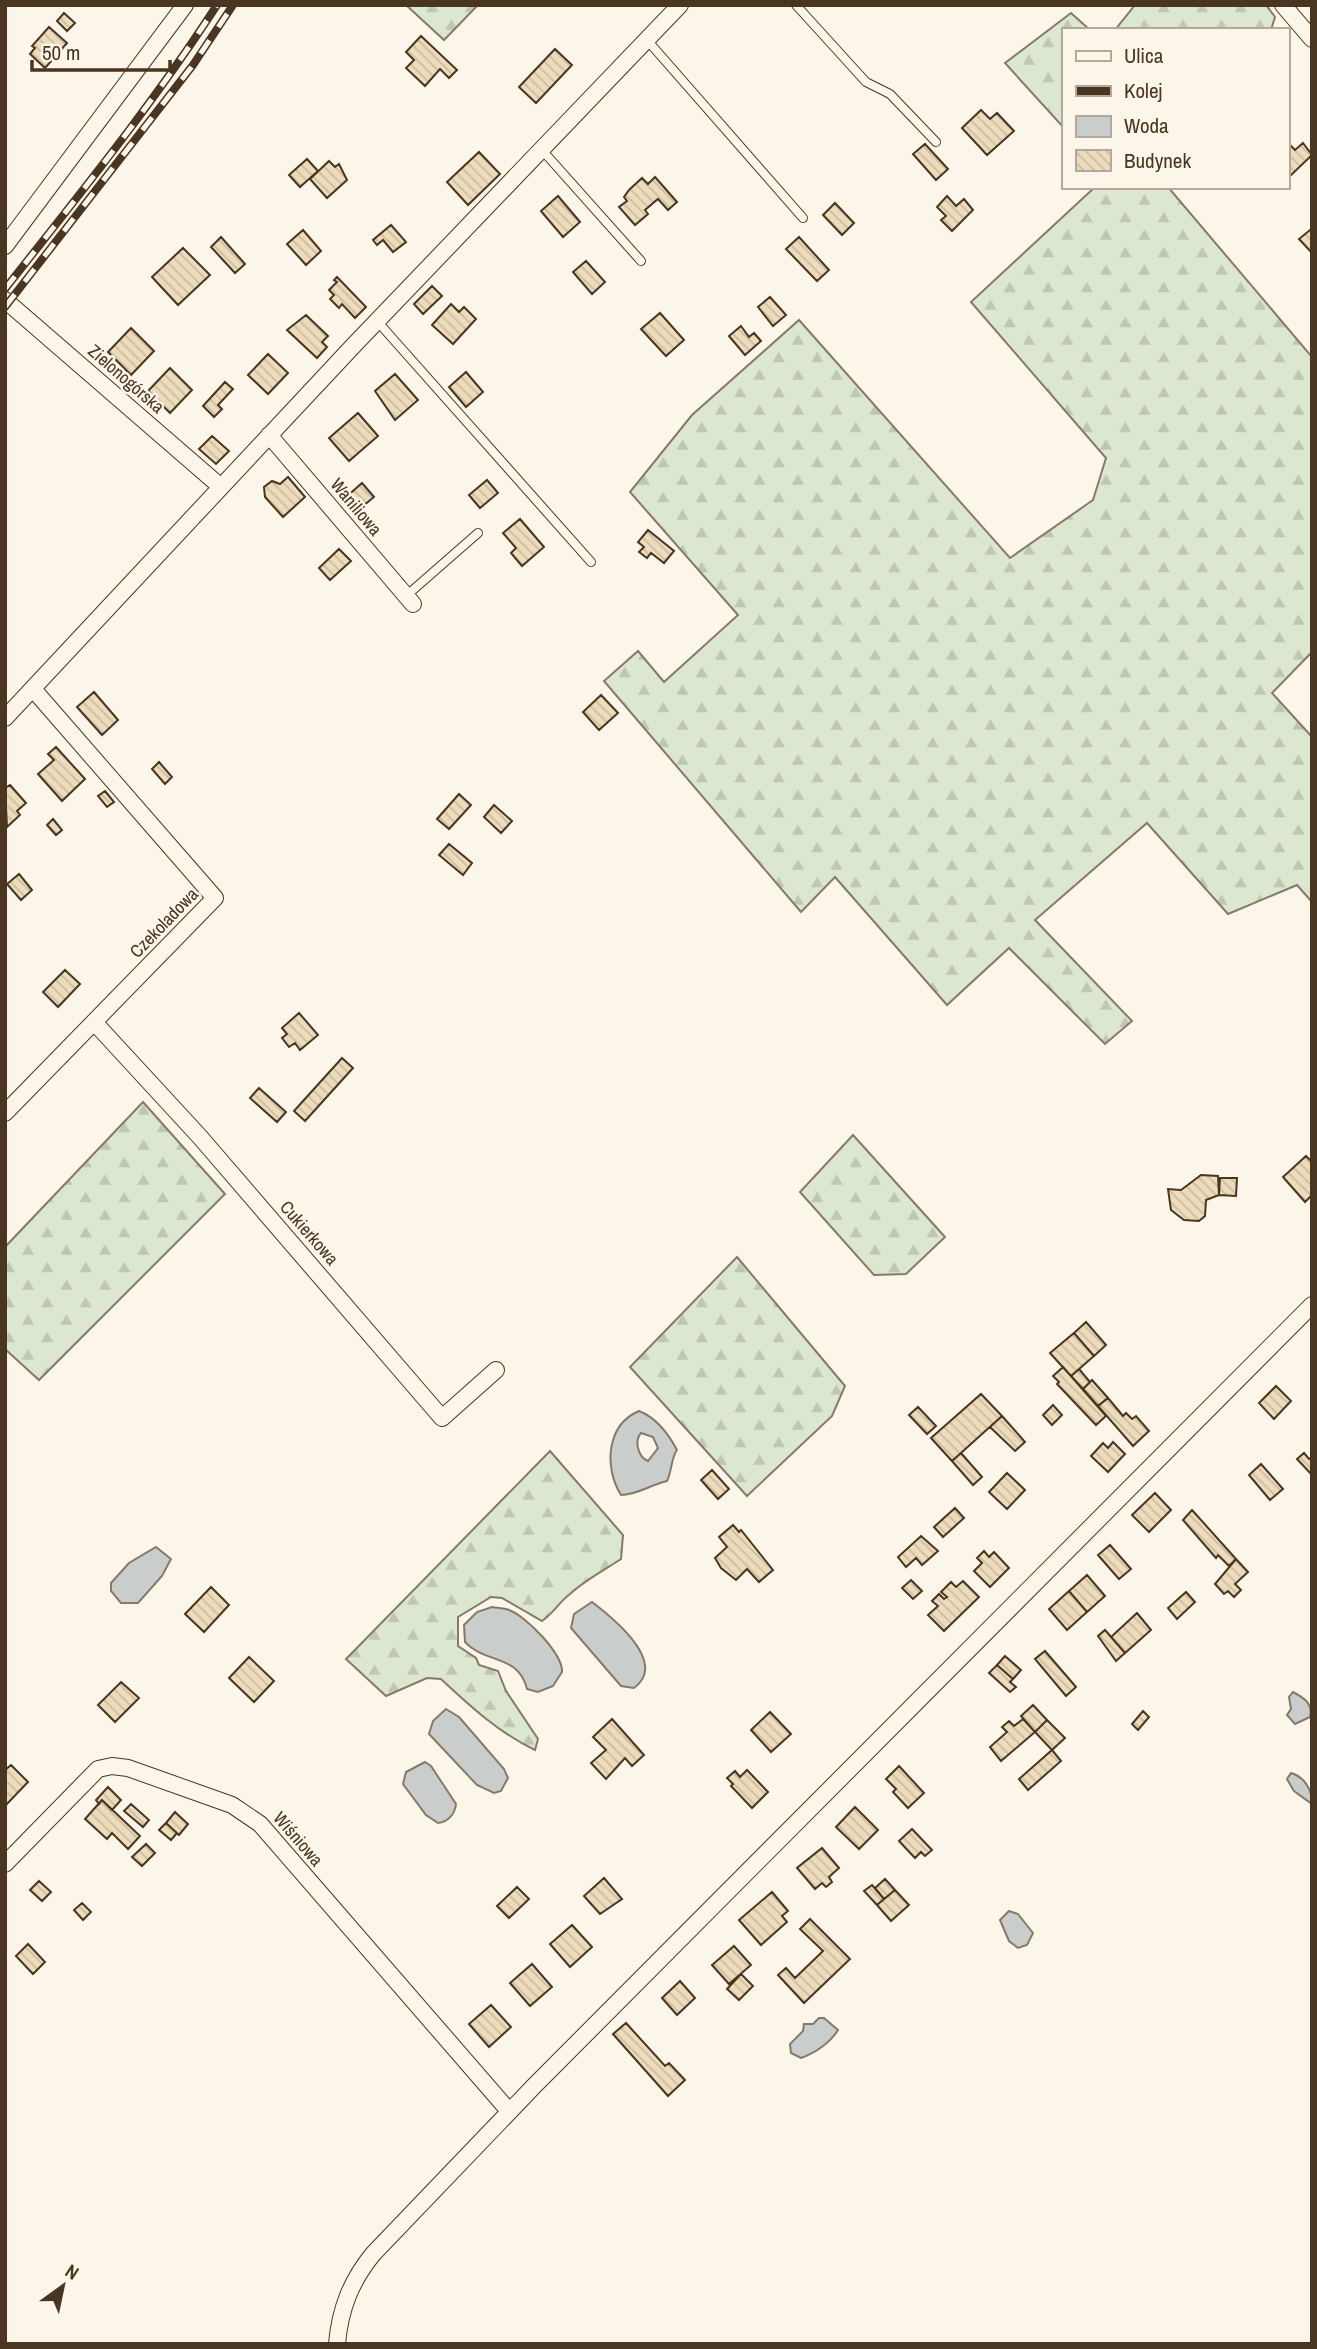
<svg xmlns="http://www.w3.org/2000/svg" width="1317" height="2349" font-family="'Archivo Narrow',sans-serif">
<defs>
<pattern id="forest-firs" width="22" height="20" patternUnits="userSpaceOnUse" patternTransform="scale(1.75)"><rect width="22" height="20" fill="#dce7d0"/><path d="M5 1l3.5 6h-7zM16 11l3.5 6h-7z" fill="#bec7b2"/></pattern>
<pattern id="building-back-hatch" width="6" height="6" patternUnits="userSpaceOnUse" patternTransform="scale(1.75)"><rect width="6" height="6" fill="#ecdcbc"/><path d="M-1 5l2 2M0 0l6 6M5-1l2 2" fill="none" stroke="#ccbda1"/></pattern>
</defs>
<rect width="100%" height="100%" fill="#fbf6e9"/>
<!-- forest -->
<path fill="url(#forest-firs)" stroke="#887966" stroke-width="2" d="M406 5H478L444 40Z
M1135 5H1266L1275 17 1271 30H1115Z
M1071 13 1090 30H1063V127L1005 63Z
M1095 187H1168L1312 357V652L1272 693 1312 737V902L1297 885 1228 914 1147 823 1035 920 1132 1021 1105 1044 1009 948 947 1005 835 877 801 912 604 681 638 651 664 682 738 615 630 492 692 415 799 320 1010 558 1093 500 1106 458 971 302Z
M143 1102 225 1194 39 1380 5 1349V1247Z
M853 1135 945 1237 906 1274 874 1275 800 1192Z
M737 1257 845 1386 832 1416 747 1496 630 1367Z
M550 1451 623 1535 621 1559C603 1571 585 1580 570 1594 559 1602 554 1613 542 1621L502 1598 491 1597 458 1617V1646L476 1658 479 1665 498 1671 506 1691 538 1739 535 1750C499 1733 469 1705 441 1679L427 1678 386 1696 346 1659Z"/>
<!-- water -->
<path fill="#c9cecd" stroke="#887966" stroke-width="2" fill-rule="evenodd" d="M639 1411C657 1418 668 1433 677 1450 671 1458 672 1471 667 1481 650 1485 637 1495 621 1495 604 1468 606 1425 639 1411ZM641 1433 653 1437 658 1448 648 1461C638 1457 634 1441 641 1433Z
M156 1547 171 1559 162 1576 138 1603H121L111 1591V1583L129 1563Z
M592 1602C613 1618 669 1663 634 1688L621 1686 571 1628 574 1614Z
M492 1607C497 1608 503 1608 509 1610 526 1616 563 1654 562 1672L553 1686 538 1692 527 1689C519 1654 485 1664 465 1642L464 1625 477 1612Z
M1293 1692C1304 1698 1313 1703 1310 1717L1295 1724 1287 1715 1291 1709 1289 1697Z
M446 1709 459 1717 504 1769 508 1778 501 1791 494 1793 477 1785 429 1734 433 1721Z
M425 1762 431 1766 456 1804C455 1814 448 1822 438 1823L426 1815 403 1784 406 1772Z
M1291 1773C1305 1777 1312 1790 1312 1804L1294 1791 1287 1779Z
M1009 1911 1018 1914 1033 1933 1027 1945 1018 1948 1009 1941 1000 1920Z
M819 2018H824L838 2030C830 2043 815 2053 801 2058L791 2053 790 2044 803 2031 804 2024H813Z"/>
<!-- building -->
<path fill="url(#building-back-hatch)" stroke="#4a3520" stroke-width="2" d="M64 13 75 23 67 31 57 21Z
M49 27 67 43 45 68 30 54 35 48 32 46Z
M421 36 457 70 449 78 440 69 425 86 406 68 414 60 406 52Z
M555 49 572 65 536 103 519 87Z
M981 110 990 119 997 113 1014 131 987 155 962 128Z
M1303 143 1312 155 1287 179V148L1290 145 1295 150Z
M925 144 948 169 936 180 913 154Z
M479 152 500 174 468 205 447 182Z
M307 159 318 171 300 187 289 175Z
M329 161 335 167 339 164 347 180 327 198 310 179Z
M655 177 677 202 668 210 658 199 645 210 648 214 635 225 619 207 627 201 624 197 629 190 642 178 648 184Z
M558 196 580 222 563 237 541 211Z
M947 196 956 206 964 199 973 210 952 231 941 220 946 216 937 207Z
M835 203 854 223 842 235 823 215Z
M391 225 406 242 393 252 383 240 377 245 373 240Z
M303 230 321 251 306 265 287 244Z
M1310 230 1312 232V253L1299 239Z
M221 237 245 264 235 273 211 247Z
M799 237 829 270 817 281 786 249Z
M183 248 210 275 178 305 152 277Z
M586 261 605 282 592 294 573 272Z
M337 277 366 307 355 318 342 304 339 308 330 299 334 295 329 290 337 282 334 280Z
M432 286 442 296 423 314 414 304Z
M770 297 786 315 773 326 758 307Z
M451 304 459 312 464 307 476 319 453 344 432 325Z
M660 313 684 340 666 356 641 329Z
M306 315 328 336 322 342 327 347 317 358 287 330Z
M741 326 749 337 754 333 761 341 745 355 729 336Z
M131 328 154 351 131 375 108 352Z
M268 354 288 373 268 394 248 375Z
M170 368 192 390 170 413 148 391Z
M466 372 483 392 466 407 449 387Z
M395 374 418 400 395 420 375 391Z
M225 382 233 389 218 405 222 409 214 417 203 406Z
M358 413 378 436 349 461 329 438Z
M212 436 229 451 216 464 199 449Z
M288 477 305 497 283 517 265 497 264 487 272 481 280 484Z
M487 480 498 493 480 508 469 495Z
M362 483 374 497 357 511 345 498Z
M520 519 544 547 522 566 511 553 516 548 503 533Z
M648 530 674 551 664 563 651 553 647 558 639 552 644 547 638 542Z
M339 549 351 561 330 580 319 568Z
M94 692 118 720 102 735 77 707Z
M601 695 618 713 599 730 583 712Z
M56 747 85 779 62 801 38 774 54 760 48 754Z
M159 762 172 777 165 784 152 769Z
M10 785 26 803 17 811 20 815 7 827 5 788Z
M105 791 114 802 107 807 98 796Z
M459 794 471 805 449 829 437 819Z
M494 805 512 821 501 833 484 817Z
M53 819 62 830 56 835 47 825Z
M449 844 472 863 463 875 439 855Z
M19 874 32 890 21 900 7 884Z
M65 970 80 984 58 1007 43 992Z
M299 1013 318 1035 300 1050 295 1043 289 1047 282 1038 287 1034 282 1028Z
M342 1058 353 1068 305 1121 294 1111Z
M259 1088 286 1112 277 1122 250 1098Z
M1306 1156 1312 1162V1195L1305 1202 1283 1177Z
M1201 1175 1218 1176 1219 1195 1206 1200 1205 1216 1199 1221 1184 1220 1171 1210 1168 1189 1181 1190Z
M1220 1178H1237L1236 1196 1219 1195Z
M1086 1322 1106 1345 1094 1356 1074 1333Z
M1074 1333 1094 1356 1071 1376 1050 1353Z
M1063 1367 1106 1416 1096 1425 1057 1384 1059 1382 1053 1376Z
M1079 1369 1090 1382 1083 1389 1071 1376Z
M1092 1380 1108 1398 1098 1406 1083 1389Z
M1276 1386 1291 1401 1274 1419 1259 1403Z
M981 1394 1002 1416 952 1461 931 1438Z
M1108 1398 1123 1416 1126 1413 1132 1419 1136 1416 1149 1431 1133 1446 1098 1406Z
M1053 1405 1062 1415 1052 1425 1043 1415Z
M918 1407 936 1426 927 1434 909 1415Z
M1002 1416 1025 1442 1015 1451 990 1427Z
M1113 1442 1125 1454 1108 1472 1091 1456 1103 1443 1108 1448Z
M961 1453 982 1477 973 1485 952 1461Z
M1304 1453 1309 1459 1312 1457V1475L1297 1459Z
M1261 1464 1283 1489 1270 1500 1249 1475Z
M712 1470 729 1489 718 1499 701 1480Z
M1007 1473 1025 1490 1007 1509 989 1492Z
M1155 1493 1171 1510 1149 1532 1132 1515Z
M955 1508 964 1518 943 1537 934 1527Z
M1192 1510 1236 1559 1229 1566 1218 1555 1216 1558 1183 1520Z
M733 1525 739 1532 741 1530 773 1570 759 1582 747 1569 736 1580 721 1568 715 1558 727 1547 719 1537Z
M921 1536 938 1551 922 1565 916 1558 906 1567 898 1557Z
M1110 1545 1131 1569 1119 1579 1098 1555Z
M984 1551 989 1557 994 1552 1009 1568 990 1587 974 1571 982 1563 977 1558Z
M1236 1559 1248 1572 1235 1584 1241 1590 1234 1597 1228 1591 1224 1594 1215 1584Z
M1087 1575 1105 1596 1087 1612 1069 1591Z
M911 1580 922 1591 913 1599 902 1588Z
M963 1581 979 1597 944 1631 928 1615 938 1606 932 1601 939 1594 944 1599 947 1597 941 1592 951 1582 956 1587Z
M211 1587 229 1605 204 1632 185 1614Z
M1069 1591 1087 1612 1067 1630 1049 1609Z
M1186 1592 1195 1602 1177 1619 1168 1608Z
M1137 1613 1151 1630 1125 1653 1111 1637Z
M1105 1630 1125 1653 1116 1661 1098 1636Z
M1045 1651 1076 1687 1066 1696 1035 1659Z
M1005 1656 1021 1670 1013 1679 997 1665Z
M249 1657 274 1681 254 1702 229 1678Z
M997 1665 1013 1679 1010 1682 1016 1687 1010 1692 989 1673Z
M121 1682 139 1698 115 1722 98 1705Z
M1033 1705 1047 1720 1035 1732 1021 1716Z
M1143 1711 1149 1717 1138 1730 1132 1724Z
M770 1712 791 1734 771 1752 751 1730Z
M612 1719 644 1755 632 1766 625 1758 606 1779 591 1763 606 1750 593 1737Z
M1023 1719 1035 1732 1001 1761 990 1747 1007 1732 1002 1727 1009 1721 1014 1726Z
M1047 1720 1065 1738 1052 1750 1035 1732Z
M1052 1750 1061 1761 1028 1790 1019 1779Z
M11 1765 28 1782 5 1806V1770Z
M899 1766 924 1793 908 1808 893 1792 896 1789 886 1779Z
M747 1770 768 1792 752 1808 731 1786 733 1784 727 1778 735 1771 740 1777Z
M108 1787 121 1800 112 1810 102 1800 99 1804 96 1800Z
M102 1800 140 1836 128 1849 112 1833 107 1839 85 1819Z
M131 1804 149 1820 143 1827 124 1811Z
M855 1807 878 1830 859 1849 836 1827Z
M175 1812 188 1824 179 1835 166 1823Z
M166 1823 177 1833 171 1840 159 1830Z
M912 1829 932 1850 925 1856 921 1852 915 1858 899 1841Z
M146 1844 155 1853 142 1866 132 1857Z
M822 1848 839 1868 829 1877 832 1882 826 1887 822 1883 815 1889 797 1868Z
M604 1878 622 1899 600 1914 584 1896Z
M885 1879 895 1890 884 1899 875 1888Z
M39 1881 51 1892 42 1901 30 1890Z
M872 1885 884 1899 877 1905 864 1891Z
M517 1887 529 1899 509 1918 497 1906Z
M895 1890 909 1905 891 1921 877 1905Z
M772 1892 788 1911 782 1916 787 1922 761 1945 739 1920Z
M82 1903 91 1912 83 1920 74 1910Z
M810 1919 850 1959 804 2003 778 1975 786 1968 795 1978 823 1951 800 1929Z
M572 1925 592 1947 570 1967 550 1944Z
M28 1944 45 1962 33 1974 16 1956Z
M734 1946 751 1965 729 1984 712 1965Z
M532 1964 552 1987 530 2006 510 1983Z
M741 1974 753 1986 739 2000 727 1989Z
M680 1981 695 1998 677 2015 662 1998Z
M491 2005 511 2027 489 2047 469 2024Z
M626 2023 665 2066 669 2063 685 2080 668 2096 613 2034Z"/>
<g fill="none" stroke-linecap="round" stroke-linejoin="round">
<defs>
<path id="lane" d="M796 5 866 82 890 94 936 142
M647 40 803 218
M542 150 641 261
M377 321 591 562
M406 596 478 533"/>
<path id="street" d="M1283 5 1312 39
M5 246 185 5
M5 300 221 487
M269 435 413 604
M5 718 354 345 680 5
M94 1022 200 1137 442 1418 496 1370
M5 1113 215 898 33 689
M5 1864 98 1769 112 1766 128 1768 232 1805 260 1824 509 2111
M337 2344C340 2309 351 2281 373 2254L535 2085 1312 1305"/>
</defs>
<!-- lane casing -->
<use href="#lane" stroke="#4a3520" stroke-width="10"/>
<!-- street casing -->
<use href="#street" stroke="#4a3520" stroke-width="18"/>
<!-- lane -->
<use href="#lane" stroke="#fbf6e9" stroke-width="8"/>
<!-- street -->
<use href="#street" stroke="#fbf6e9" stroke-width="16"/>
<defs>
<path id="rail" d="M5 289C78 196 153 104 217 5
M5 307 193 65 233 5"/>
</defs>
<!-- rail casing -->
<use href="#rail" stroke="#4a3520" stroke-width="8"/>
<!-- rail -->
<use href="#rail" stroke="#fbf6e9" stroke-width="5" stroke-dasharray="16" stroke-linecap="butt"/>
</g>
<g text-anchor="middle" stroke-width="5" stroke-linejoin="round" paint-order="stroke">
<!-- street labels -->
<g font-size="18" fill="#4a3520" stroke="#fbf6e9">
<text transform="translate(126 379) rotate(41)" y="6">Zielonogórska</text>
<text transform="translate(356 507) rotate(50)" y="6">Waniliowa</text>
<text transform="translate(164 923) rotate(-46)" y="6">Czekoladowa</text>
<text transform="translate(309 1233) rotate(49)" y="6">Cukierkowa</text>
<text transform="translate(298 1839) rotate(49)" y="6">Wiśniowa</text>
</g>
</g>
<!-- border -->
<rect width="1317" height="2349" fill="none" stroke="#4a3520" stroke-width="14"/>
<!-- legend -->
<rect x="1062" y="28" width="228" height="161" fill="#fbf6e9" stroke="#b4a999" stroke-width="2"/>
<rect x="1076" y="51" width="35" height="10" fill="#fbf6e9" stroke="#b4a999" stroke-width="2"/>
<text x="1124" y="63" font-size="21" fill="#4a3520">Ulica</text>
<rect x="1076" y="86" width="35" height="10" fill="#4a3520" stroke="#b4a999" stroke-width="2"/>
<text x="1124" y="98" font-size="21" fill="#4a3520">Kolej</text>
<rect x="1076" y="116" width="35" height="21" fill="#c9cecd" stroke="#b4a999" stroke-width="2"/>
<text x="1124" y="133" font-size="21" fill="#4a3520">Woda</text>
<rect x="1076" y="150" width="35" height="21" fill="url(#building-back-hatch)" stroke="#b4a999" stroke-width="2"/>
<text x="1124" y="168" font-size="21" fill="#4a3520">Budynek</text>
<!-- north arrow -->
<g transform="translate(63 2286) rotate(33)" stroke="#fbf6e9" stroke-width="5" paint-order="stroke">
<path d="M0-5L12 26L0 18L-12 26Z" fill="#4a3520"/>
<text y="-10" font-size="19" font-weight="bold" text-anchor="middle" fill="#4a3520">N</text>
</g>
<!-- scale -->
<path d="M32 60v10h138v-10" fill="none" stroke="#4a3520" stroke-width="3.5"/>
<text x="42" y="60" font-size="21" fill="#4a3520" stroke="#fbf6e9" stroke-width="5" paint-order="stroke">50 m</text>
</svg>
